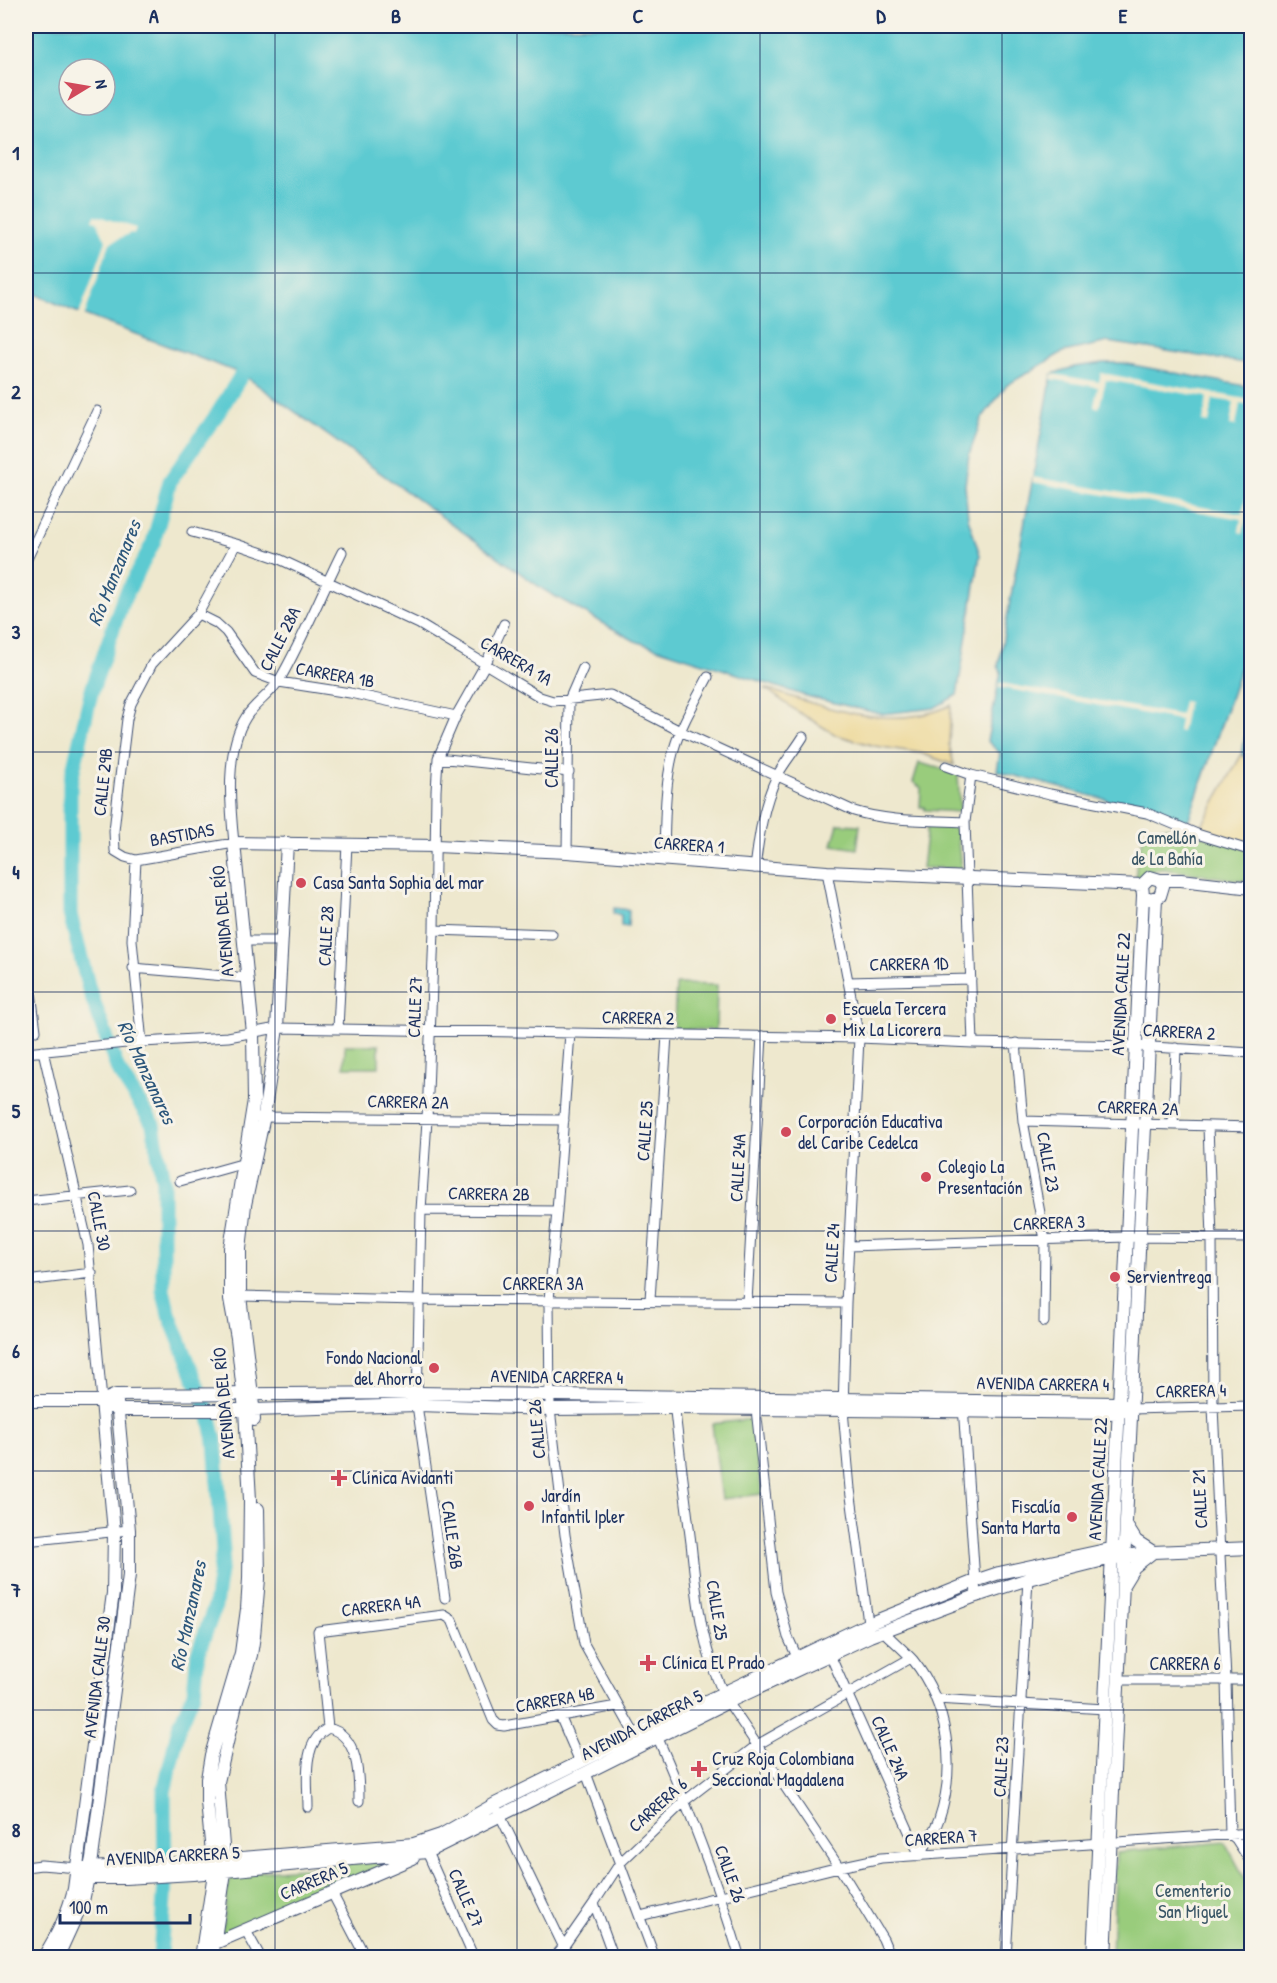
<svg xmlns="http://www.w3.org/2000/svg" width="1277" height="1983" font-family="'Patrick Hand',sans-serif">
<rect width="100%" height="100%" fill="#f7f3e8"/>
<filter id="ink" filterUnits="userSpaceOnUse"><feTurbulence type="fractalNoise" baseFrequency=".0167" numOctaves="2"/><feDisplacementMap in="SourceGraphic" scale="12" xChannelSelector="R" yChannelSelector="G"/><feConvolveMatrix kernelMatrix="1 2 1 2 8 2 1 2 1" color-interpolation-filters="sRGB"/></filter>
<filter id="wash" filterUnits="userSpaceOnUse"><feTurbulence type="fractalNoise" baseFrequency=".008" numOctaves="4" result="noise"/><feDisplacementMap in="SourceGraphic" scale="24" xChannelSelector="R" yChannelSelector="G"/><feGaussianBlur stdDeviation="1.35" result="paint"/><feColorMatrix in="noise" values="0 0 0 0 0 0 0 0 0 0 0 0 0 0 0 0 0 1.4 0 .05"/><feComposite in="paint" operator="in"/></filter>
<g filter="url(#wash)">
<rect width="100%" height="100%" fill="#eee8ce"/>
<!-- green -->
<path fill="#99cc7c" stroke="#5a7e6d" stroke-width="1.5" d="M919 763 958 773 960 812 925 810 924 807H920L921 788 913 782Z
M838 824 860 825 857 849 832 845Z
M927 826 951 827 957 830 961 868H922Z
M1167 827 1185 830 1251 849V882L1163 869 1153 870 1148 875 1136 880C1135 869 1139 838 1148 832 1153 827 1160 828 1167 827Z
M676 984 717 985 716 1030 674 1029Z
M345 1045H379V1067H344Z
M752 1419 762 1494 722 1499 712 1424Z
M1225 1842 1251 1890V1957L1112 1958 1116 1852Z
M395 1860 221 1936 230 1874Z"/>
<!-- sand -->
<path fill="#eeda9e" stroke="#84847e" stroke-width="1.5" d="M765 688C821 707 895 733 951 705L949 744 954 765 920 753 875 746 836 735 795 710Z
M1242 754 1251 763V849L1185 830 1188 821 1202 825Z"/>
<!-- water -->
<path fill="#5dcad1" stroke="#3c7c98" stroke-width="1.5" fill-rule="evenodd" d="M26 26H1251V364L1108 342 1063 352 1007 385 982 418 969 455 965 485 968 518 980 555 957 695 934 708 881 714 806 696 635 641 544 590 242 374 69 309 26 290ZM69 69H105V105H69Z
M1103 363H1122L1251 387V638L1188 821 997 771 1000 753 987 741 1001 671 998 666 1052 374 1074 367Z
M1251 725V763L1242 754 1245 738Z
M614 908 629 910 628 927 621 926V915L613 913Z"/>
<!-- pier -->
<path fill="#eee8ce" d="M95 215 136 228 134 234 131 233 110 243 84 317 79 315 106 241 97 221 93 220Z
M1101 373 1251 400V406L1240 404 1236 426 1230 425 1234 402 1213 399 1209 423 1203 422 1207 397 1106 380 1099 408 1094 406 1098 387 1051 379 1052 374 1099 382Z
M1033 477 1242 514 1246 496 1250 497 1243 533 1239 532 1241 519 1032 482Z
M999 683 1180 715 1183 701 1188 702 1182 732 1178 731 1180 720 998 687Z"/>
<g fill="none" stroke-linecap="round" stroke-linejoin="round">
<!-- river -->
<path stroke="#5dcad1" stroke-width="15" d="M160 1958 165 1883 164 1792 179 1727 194 1692 198 1653 215 1606 223 1550 215 1441 210 1417 169 1314 163 1290V1181L153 1124 118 1070 89 989 70 914V784L91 693 122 602 153 543 170 481 218 413 242 374"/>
</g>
</g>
<g filter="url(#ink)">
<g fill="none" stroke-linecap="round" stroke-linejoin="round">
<defs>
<path id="street" d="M192 532 236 544 277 558 419 624 540 697 553 701 610 695 680 731 854 811C889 822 928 820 965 822
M236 544 198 614 152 664 131 704 127 719 119 785 114 831 115 851 125 857 136 860 234 843C230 805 225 750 246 717 255 703 271 694 280 679 303 639 321 594 342 552
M26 561 97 411
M198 614 216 623 226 632 255 673 279 682 350 693 456 716
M438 758 569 772
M946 766 971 775 1050 794 1147 813 1197 834 1252 851
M971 775 965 822 973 1043
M567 852 569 700 583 668
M136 860 132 940 142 1043
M664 861C665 824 664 785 674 749 681 724 696 700 708 677
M755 868C759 836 763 805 777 776 784 763 795 750 803 737
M827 872 859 1038 846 1303 843 1410 850 1489 869 1630
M434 930 552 934
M244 941H281
M26 953 36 1031
M133 968 247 978
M848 982 971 979
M338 1029 347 844
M570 1033 557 1211 549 1300 550 1409 565 1535 584 1644 635 1735
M1016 1043 1023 1121 1045 1240 1044 1322
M43 1051 88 1245 102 1401
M26 1053 126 1043 228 1037 277 1028 859 1038 973 1043 1136 1046 1252 1053
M258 1117 564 1120
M1023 1121 1252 1127
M1173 1125 1176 1048
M1208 1126 1212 1238 1213 1407 1226 1680 1230 1834 1236 1839 1252 1864
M180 1181 245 1163
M26 1201 130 1190
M421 1210 557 1211
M849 1246 1127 1237 1252 1238
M26 1281 92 1273
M240 1296 420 1300 846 1303
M650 1300 667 1035
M747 1302 762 1036
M674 1402C679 1449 685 1496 691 1543 697 1598 701 1653 728 1702L839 1867 883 1939 891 1958
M963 1406 976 1596
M756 1409 776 1592 788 1637 797 1657
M1131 1409 1252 1406
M26 1541 129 1530
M445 1598 417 1405 421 1210 427 1120 434 930 436 791 438 758 456 716 486 663 504 624
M883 1631C893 1641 904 1650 913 1660 948 1704 957 1766 939 1819 935 1831 926 1844 920 1856
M830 1655 920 1856
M1118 1680H1252
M936 1699 1105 1709
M560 1716 580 1762
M328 1728C359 1735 359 1776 359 1801
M657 1736C689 1809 717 1882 740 1958
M586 1773 655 1958
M308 1807C308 1781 301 1743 328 1728L318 1631 444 1615 452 1620 493 1720 498 1725 504 1726 617 1706
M498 1811 569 1958
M427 1852 474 1958
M26 1867 41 1865 78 1868
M332 1893 366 1958
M594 1903 614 1958
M640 1916 839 1867 881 1858 1252 1833
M245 1929 261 1958
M554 1958 564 1946 594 1903 620 1863 686 1800 757 1745 911 1658
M879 1958 889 1950
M1006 1958 1028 1579"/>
<path id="secondary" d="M1160 880 1163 886 1160 896 1150 899 1143 895 1142 885 1150 877 1160 880H1181L1252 888
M26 1401H102L116 1395 417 1393 1119 1403 1131 1409
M102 1401 117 1410H253L417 1405 550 1409 674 1408 1119 1413 1124 1411
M254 1420 252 1395 240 1296V1249L245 1205 264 1116 277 1028 287 843
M1123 1585 1134 1567 1153 1552 1136 1541 1126 1525
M78 1868 144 1866 414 1844 441 1835 495 1804 635 1735 868 1624 975 1581 999 1573 1124 1546
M76 1878H125L193 1874 427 1852 728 1702 870 1636 976 1596 1028 1579 1112 1558 1153 1552 1252 1548
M215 1943 413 1858
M43 1958C57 1936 68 1914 74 1889L113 1593 114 1532 102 1401
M57 1958 83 1901 92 1858 129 1575V1530L117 1402
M201 1958 214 1873 207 1802V1779L211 1755 241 1653 247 1609 249 1579 250 1500 245 1410 237 1338 230 1299V1248L254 1100 253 1033 234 843 436 846 567 852 827 872 1142 885
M212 1958 225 1872 218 1782 236 1704 251 1655 254 1636 259 1579 258 1509
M1093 1958 1143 895
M1105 1958 1156 898"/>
</defs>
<!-- street casing -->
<use href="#street" stroke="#3b4b6f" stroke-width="11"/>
<!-- secondary casing -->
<use href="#secondary" stroke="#3b4b6f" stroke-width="14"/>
<!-- street -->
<use href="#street" stroke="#fff" stroke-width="9"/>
<!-- secondary -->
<use href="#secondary" stroke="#fff" stroke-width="12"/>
</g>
</g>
<!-- grid -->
<path fill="none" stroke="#1b2f5e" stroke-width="1.5" stroke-opacity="0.55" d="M275 26V1958M517 26V1958M760 26V1958M1002 26V1958M26 273H1252M26 512H1252M26 752H1252M26 992H1252M26 1231H1252M26 1471H1252M26 1710H1252"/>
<!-- markers -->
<g fill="#d1495b" stroke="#f7f3e8" stroke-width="2">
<circle cx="301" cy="883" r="6"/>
<circle cx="831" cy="1019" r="6"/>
<circle cx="786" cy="1132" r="6"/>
<circle cx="926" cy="1177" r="6"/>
<circle cx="1115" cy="1277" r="6"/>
<circle cx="434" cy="1368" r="6"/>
<path d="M336 1469h6v6h6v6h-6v6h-6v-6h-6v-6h6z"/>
<circle cx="529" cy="1506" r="6"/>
<circle cx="1072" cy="1517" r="6"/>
<path d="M645 1654h6v6h6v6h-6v6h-6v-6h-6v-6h6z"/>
<path d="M696 1760h6v6h6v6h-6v6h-6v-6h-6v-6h6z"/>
</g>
<g text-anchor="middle" stroke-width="6" stroke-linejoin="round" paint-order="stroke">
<!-- street labels -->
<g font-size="18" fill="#1b2f5e" stroke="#f7f3e8">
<text transform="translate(280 639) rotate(-63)" y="6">CALLE 28A</text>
<text transform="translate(516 661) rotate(30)" y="6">CARRERA 1A</text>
<text transform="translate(335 675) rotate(10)" y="6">CARRERA 1B</text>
<text transform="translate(552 758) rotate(-90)" y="6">CALLE 26</text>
<text transform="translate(103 782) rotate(-84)" y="6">CALLE 29B</text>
<text transform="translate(182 835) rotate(-10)" y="6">BASTIDAS</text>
<text transform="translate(689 845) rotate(4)" y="6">CARRERA 1</text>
<text transform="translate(223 921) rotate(-95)" y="6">AVENIDA DEL RÍO</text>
<text transform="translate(326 936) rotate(-87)" y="6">CALLE 28</text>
<text transform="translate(909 964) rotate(-1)" y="6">CARRERA 1D</text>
<text transform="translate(1121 994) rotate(-87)" y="6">AVENIDA CALLE 22</text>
<text transform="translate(415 1007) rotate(-88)" y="6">CALLE 27</text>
<text transform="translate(638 1018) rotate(1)" y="6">CARRERA 2</text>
<text transform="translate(1179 1032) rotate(3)" y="6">CARRERA 2</text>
<text transform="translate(408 1102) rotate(1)" y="6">CARRERA 2A</text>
<text transform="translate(1138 1108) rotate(2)" y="6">CARRERA 2A</text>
<text transform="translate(645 1131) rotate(-86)" y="6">CALLE 25</text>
<text transform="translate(1048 1162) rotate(80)" y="6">CALLE 23</text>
<text transform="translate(738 1168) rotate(-87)" y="6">CALLE 24A</text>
<text transform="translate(489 1194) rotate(1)" y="6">CARRERA 2B</text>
<text transform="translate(99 1221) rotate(79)" y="6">CALLE 30</text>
<text transform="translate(1049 1223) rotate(-2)" y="6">CARRERA 3</text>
<text transform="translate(832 1253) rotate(-87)" y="6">CALLE 24</text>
<text x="543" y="1290">CARRERA 3A</text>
<text transform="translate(557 1377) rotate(1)" y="6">AVENIDA CARRERA 4</text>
<text transform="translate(1043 1384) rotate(1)" y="6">AVENIDA CARRERA 4</text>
<text transform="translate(1191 1391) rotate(-1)" y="6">CARRERA 4</text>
<text transform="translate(224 1403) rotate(-95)" y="6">AVENIDA DEL RÍO</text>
<text transform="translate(537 1429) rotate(-95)" y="6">CALLE 26</text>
<text transform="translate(1098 1479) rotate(-87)" y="6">AVENIDA CALLE 22</text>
<text transform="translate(1200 1499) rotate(-93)" y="6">CALLE 21</text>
<text transform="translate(452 1535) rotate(82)" y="6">CALLE 26B</text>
<text transform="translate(381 1606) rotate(-7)" y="6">CARRERA 4A</text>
<text transform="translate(717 1610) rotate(81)" y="6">CALLE 25</text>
<text x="1185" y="1670">CARRERA 6</text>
<text transform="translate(97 1677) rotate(-83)" y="6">AVENIDA CALLE 30</text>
<text transform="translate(555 1700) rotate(-10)" y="6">CARRERA 4B</text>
<text transform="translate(642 1725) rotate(-27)" y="6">AVENIDA CARRERA 5</text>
<text transform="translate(890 1748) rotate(66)" y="6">CALLE 24A</text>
<text transform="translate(1001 1767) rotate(-87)" y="6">CALLE 23</text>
<text transform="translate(658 1805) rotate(-42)" y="6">CARRERA 6</text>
<text transform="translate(941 1838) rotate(-4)" y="6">CARRERA 7</text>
<text transform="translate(173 1856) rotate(-3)" y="6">AVENIDA CARRERA 5</text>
<text transform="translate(730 1874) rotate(70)" y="6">CALLE 26</text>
<text transform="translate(314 1881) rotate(-23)" y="6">CARRERA 5</text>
<text transform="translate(466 1898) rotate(66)" y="6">CALLE 27</text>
</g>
<!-- park labels -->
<g font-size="18" fill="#3a5666" stroke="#f7f3e8">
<text x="1167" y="844">Camellón<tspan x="1167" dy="21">de La Bahía</tspan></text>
<text x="1193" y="1897">Cementerio<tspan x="1193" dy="21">San Miguel</tspan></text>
</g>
<!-- poi labels -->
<g font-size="18" fill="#1b2f5e" stroke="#f7f3e8" text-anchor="start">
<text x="313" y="889">Casa Santa Sophia del mar</text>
<text x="843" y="1015">Escuela Tercera<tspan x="843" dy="21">Mix La Licorera</tspan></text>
<text x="798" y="1128">Corporación Educativa<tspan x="798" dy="21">del Caribe Cedelca</tspan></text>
<text x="938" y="1173">Colegio La<tspan x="938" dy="21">Presentación</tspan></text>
<text x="1127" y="1283">Servientrega</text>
<text x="422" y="1364" text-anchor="end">Fondo Nacional<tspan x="422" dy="21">del Ahorro</tspan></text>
<text x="352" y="1484">Clínica Avidanti</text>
<text x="541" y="1502">Jardín<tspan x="541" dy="21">Infantil Ipler</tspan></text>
<text x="1060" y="1513" text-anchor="end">Fiscalía<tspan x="1060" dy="21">Santa Marta</tspan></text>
<text x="662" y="1669">Clínica El Prado</text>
<text x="712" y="1765">Cruz Roja Colombiana<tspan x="712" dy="21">Seccional Magdalena</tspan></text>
</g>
<!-- water labels -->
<g font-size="20" font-style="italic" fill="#2c567b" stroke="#f7f3e8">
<text transform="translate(114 573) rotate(-68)" y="7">Río Manzanares</text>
<text transform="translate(147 1072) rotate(65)" y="7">Río Manzanares</text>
<text transform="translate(188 1616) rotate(-78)" y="7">Río Manzanares</text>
</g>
</g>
<!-- margin -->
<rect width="1277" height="1983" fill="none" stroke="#f7f3e8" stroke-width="66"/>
<!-- north arrow -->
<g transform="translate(87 87) rotate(79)"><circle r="28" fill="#f7f3e8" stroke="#9fa5b1" stroke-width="1.5"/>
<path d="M0-4.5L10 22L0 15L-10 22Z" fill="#d1495b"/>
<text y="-9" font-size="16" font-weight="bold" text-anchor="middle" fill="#1b2f5e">N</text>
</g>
<!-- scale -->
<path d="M60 1914v9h130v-9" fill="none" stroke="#1b2f5e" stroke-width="3"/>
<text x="69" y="1914" font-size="18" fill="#1b2f5e" stroke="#f7f3e8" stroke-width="4.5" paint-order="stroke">100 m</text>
<rect x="33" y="33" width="1211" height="1917" fill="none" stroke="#1b2f5e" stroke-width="2"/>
<g font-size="20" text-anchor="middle" font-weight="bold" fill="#1b2f5e">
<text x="154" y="23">A</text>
<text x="396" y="23">B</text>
<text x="638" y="23">C</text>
<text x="881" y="23">D</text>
<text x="1123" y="23">E</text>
<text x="16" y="160">1</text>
<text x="16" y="399">2</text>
<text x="16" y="639">3</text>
<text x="16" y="879">4</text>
<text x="16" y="1118">5</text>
<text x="16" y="1358">6</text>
<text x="16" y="1597">7</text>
<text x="16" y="1837">8</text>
</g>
</svg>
